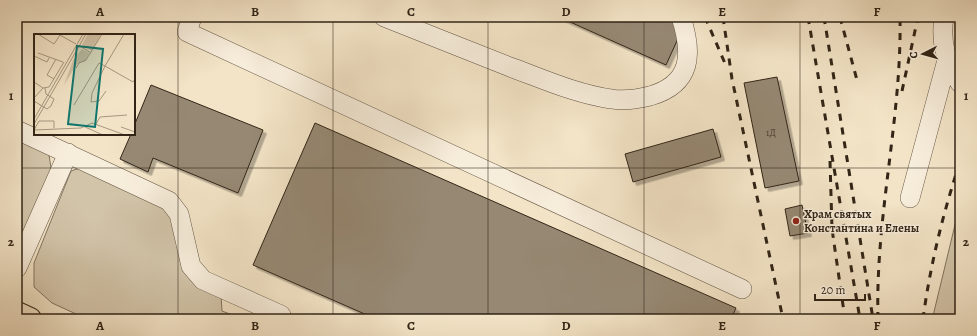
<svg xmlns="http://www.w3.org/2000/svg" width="977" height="336" font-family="Alegreya,serif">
<defs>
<filter id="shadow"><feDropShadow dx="3.5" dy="3.5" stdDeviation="0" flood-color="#0004"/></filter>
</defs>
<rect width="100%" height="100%" fill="#f3e4c7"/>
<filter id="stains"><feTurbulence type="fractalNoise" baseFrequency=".005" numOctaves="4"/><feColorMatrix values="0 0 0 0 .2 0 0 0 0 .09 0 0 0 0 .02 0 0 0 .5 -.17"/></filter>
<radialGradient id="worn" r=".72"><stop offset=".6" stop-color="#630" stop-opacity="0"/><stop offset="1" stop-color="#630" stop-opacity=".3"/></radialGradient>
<!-- green -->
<path fill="#d2c4a9" stroke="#827460" d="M17 129 47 142 53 181 17 249Z
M86 166 171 207 192 282 221 295 222 311 243 319H87L52 303 34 287V263L71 171Z
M960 204V319H940L933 316Z"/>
<!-- building -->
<path fill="#968873" stroke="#322517" filter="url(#shadow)" d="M559 17H677L686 21 666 65Z
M777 77 799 181 765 188 744 83Z
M151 85 263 130 238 193 153 158 148 172 120 159 131 134H134V126Z
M315 123 736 308 731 319H376L253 265Z
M713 129 721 157 633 182 625 154Z
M802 205 808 233 790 236 785 209Z"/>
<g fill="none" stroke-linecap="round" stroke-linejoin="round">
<defs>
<path id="minor" d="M192 17 187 32 742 289
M384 17C426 34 468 50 510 67 543 79 576 94 611 99 623 101 638 99 650 96 692 84 693 54 681 17
M944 17C940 42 946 62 960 83
M17 130 169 201 179 214 191 266 203 280 281 315
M910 198 947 60
M17 268 68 153"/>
<path id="major" d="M17 313 30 319"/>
</defs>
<!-- minor casing -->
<use href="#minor" stroke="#625543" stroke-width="20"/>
<!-- major casing -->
<use href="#major" stroke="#322517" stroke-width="24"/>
<!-- minor -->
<use href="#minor" stroke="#f7eddb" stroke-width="19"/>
<!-- major -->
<use href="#major" stroke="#f3e4c7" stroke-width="22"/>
<!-- rail -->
<path stroke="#322517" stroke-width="3" stroke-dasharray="7 7" stroke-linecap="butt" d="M705 17 727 68
M723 17 732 79 783 319
M808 17 860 319
M824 17 873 319
M840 17 857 80
M902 91 918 17
M830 161 832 229 845 319
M878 319C875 217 902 118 900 17
M923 319C930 266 943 213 960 162"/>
</g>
<!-- grid -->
<path fill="none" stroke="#322517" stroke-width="1" stroke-opacity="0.55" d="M178 17V319M333 17V319M488 17V319M644 17V319M800 17V319M17 168H960"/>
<!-- markers -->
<circle fill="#8f2418" stroke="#f7eddb" stroke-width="1.5" cx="796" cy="221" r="4"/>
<g text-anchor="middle" stroke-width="3" stroke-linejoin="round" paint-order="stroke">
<!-- number labels -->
<g font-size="10" fill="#4b3e2e">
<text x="771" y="136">1Д</text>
</g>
<!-- poi labels -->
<g font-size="12" font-weight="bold" fill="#322517" stroke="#f7eddb" text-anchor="start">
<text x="804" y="218">Храм святых<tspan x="804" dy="14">Константина и Елены</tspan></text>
</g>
</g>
<!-- overview -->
<g transform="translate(34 34)">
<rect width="101" height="101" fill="#f3e4c7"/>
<path d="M54 0H67L58 17 48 11ZM48 15 55 19 52 27 43 30 30 51 39 26Z" fill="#d2c4a9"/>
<path fill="none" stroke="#a69881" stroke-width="1" d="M4 0 20 10 26 1M24 0 42 10M46 12 57 19M4 19 29 28M0 22 13 28 15 24M42 34 45 29 52 26 68 0M20 45 13 41 22 25M0 48 9 54 15 53 30 28M72 57 65 67 57 68 58 59 71 32 99 48 101 45M0 64 9 54M0 67 13 75 17 72 20 65 12 60 11 54M40 71 65 29 71 32 90 0M0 85 49 0M0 90 52 0M62 90 66 83 93 81M51 93 69 101M87 93 101 98M0 96 47 94 58 89 91 101M0 96 5 87H20V94"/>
<path fill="#0f766e" fill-opacity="0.15" stroke="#0f766e" stroke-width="2" d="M43 12 69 15 61 93 34 90Z"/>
<rect width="101" height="101" fill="none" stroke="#322517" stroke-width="2"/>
</g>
<!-- margin -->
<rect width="977" height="336" fill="none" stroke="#f3e4c7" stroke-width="44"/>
<!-- north arrow -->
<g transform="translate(923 54) rotate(264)" stroke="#f7eddb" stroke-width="3" paint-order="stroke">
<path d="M0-3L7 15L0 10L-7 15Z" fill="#322517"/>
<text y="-6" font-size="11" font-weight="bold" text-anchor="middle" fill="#322517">С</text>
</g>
<!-- scale -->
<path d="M815 294v6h50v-6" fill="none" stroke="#322517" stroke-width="2"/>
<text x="821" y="294" font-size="12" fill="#322517" stroke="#f7eddb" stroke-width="3" paint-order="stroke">20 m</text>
<rect x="22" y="22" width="933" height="292" fill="none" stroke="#322517" stroke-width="1.5"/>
<g font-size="13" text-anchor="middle" font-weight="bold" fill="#322517">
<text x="100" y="16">A</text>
<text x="255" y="16">B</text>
<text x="411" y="16">C</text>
<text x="566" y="16">D</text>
<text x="722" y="16">E</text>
<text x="877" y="16">F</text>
<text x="11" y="100">1</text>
<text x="966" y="100">1</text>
<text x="11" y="246">2</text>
<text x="966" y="246">2</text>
<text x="100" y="330">A</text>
<text x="255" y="330">B</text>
<text x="411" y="330">C</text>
<text x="566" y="330">D</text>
<text x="722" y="330">E</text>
<text x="877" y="330">F</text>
</g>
<rect width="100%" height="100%" filter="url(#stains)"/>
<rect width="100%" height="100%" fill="url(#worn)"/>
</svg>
